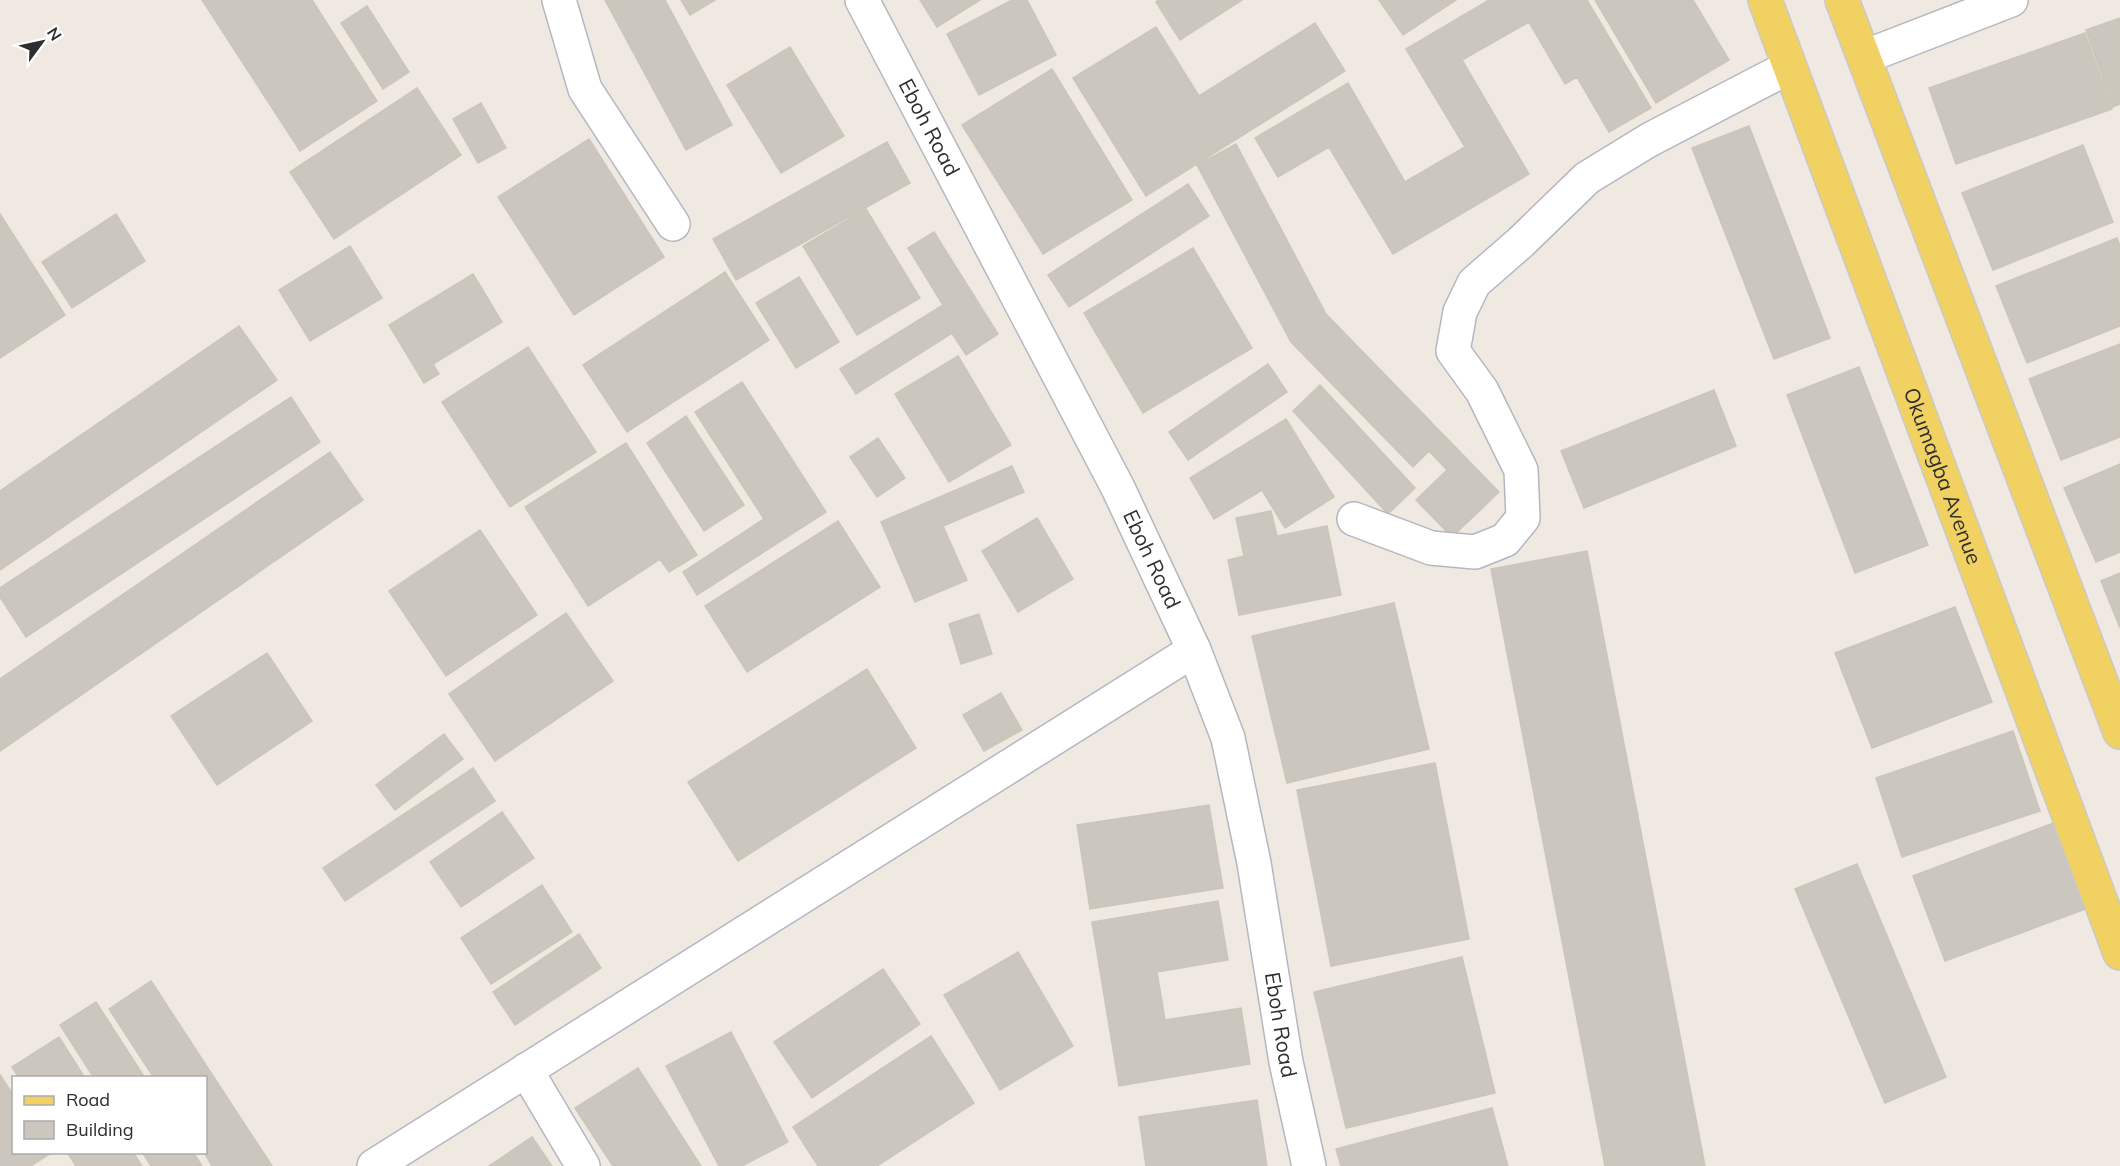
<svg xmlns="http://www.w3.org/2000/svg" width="2120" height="1166" font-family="Mulish,sans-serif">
<rect width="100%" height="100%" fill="#efe9e1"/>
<!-- building -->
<path fill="#cbc7bf" stroke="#cbc5ba" stroke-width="1.5" d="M202 0H312L377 101 300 151Z
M605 0H665L732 125 686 150Z
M681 0H715L690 15Z
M920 0H980L937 27Z
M1012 0H1027L1056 55 979 95 947 34Z
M1158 0H1242L1180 40 1156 2Z
M1379 0H1456L1403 35Z
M1489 0H1587L1651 108 1609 132 1577 77 1565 84 1529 22 1462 60 1529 174 1393 254 1329 147 1278 177 1255 138 1348 83 1405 182 1465 147 1406 49Z
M1595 0H1693L1729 60 1656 103Z
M367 6 409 72 383 89 341 23Z
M2120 18V104L2113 107 2086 30Z
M1315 23 1345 71 1146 196 1073 78 1156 27 1199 96Z
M2085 33 2112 109 1956 164 1929 88Z
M790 47 844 136 781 173 727 85Z
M1052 69 1132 200 1043 254 962 125Z
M417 88 461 155 334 239 290 172Z
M481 103 506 148 478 163 453 119Z
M1749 126 1830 338 1774 359 1692 148Z
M589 139 664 257 574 315 498 197Z
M887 142 910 183 736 280 713 239Z
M1236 144 1326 314 1499 492 1452 537 1416 500 1447 470 1429 451 1413 467 1291 342 1197 165Z
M2083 145 2113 222 1993 270 1962 193Z
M1188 184 1209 216 1069 307 1048 275Z
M866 209 920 298 857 335 803 246Z
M0 214 65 315 0 358Z
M116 214 145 261 72 308 42 262Z
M934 232 998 334 966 355 952 333 856 394 840 369 943 305 908 248Z
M2117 238 2120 246V326L2027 363 1996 286Z
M350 246 382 298 310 341 279 290Z
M1193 248 1252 348 1143 413 1084 313Z
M725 272 769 340 627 432 583 365Z
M473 274 502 322 433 364 439 374 424 383 389 325Z
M799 277 839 342 796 368 756 303Z
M239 326 277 380 0 570V491Z
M2120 344V437L2061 460 2029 379Z
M528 347 596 452 510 507 442 402Z
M958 356 1011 445 949 482 895 394Z
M1268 364 1287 392 1188 460 1169 432Z
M1859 367 1928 545 1855 573 1787 395Z
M742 382 826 512 697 595 683 572 764 519 695 412Z
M1320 385 1415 488 1388 514 1293 411Z
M1714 390 1736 446 1584 508 1561 451Z
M291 397 320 442 26 637 0 597V588Z
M686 416 744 505 704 531 647 443Z
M1286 419 1334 497 1285 528 1262 490 1214 519 1190 478Z
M878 438 905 478 877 497 850 457Z
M626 443 697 555 669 572 660 559 588 606 525 507Z
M330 452 363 500 0 751V679Z
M2120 464V552L2096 562 2064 488Z
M1012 466 1024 492 943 526 967 580 915 602 881 522Z
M1271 511 1277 536 1327 526 1341 595 1239 615 1228 560 1244 556 1236 518Z
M1037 518 1073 579 1018 612 982 551Z
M838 521 880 587 747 672 705 606Z
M480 530 537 615 446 676 389 591Z
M1587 551 1705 1166H1605L1491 569Z
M2120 573V628L2101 581Z
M1394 603 1429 749 1287 783 1252 636Z
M1955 607 1992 702 1872 748 1835 653Z
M566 613 613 681 495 761 449 694Z
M979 614 992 654 961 664 949 624Z
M267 653 312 721 217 785 171 716Z
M867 669 916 748 738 861 688 782Z
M1001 693 1022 730 984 751 963 715Z
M2013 731 2040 811 1902 857 1876 778Z
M444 734 463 759 395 810 376 785Z
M1435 763 1469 939 1331 966 1297 790Z
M473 768 495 801 345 901 323 868Z
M1209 805 1223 888 1090 909 1077 825Z
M502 812 534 858 461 907 430 862Z
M2059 821 2091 907 1945 961 1913 876Z
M1857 864 1946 1077 1885 1103 1795 889Z
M542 885 572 932 491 984 461 938Z
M1218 901 1228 960 1157 972 1165 1020 1241 1008 1250 1064 1119 1086 1092 922Z
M579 934 601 968 515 1025 493 992Z
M1018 952 1073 1046 1000 1090 944 995Z
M1462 957 1495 1093 1346 1128 1314 992Z
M883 969 920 1024 812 1098 774 1042Z
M151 981 272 1166H212L204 1152H206V1078H154L109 1009Z
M96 1002 145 1078H94L60 1025Z
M731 1032 788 1142 742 1166H719L666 1066Z
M931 1036 974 1103 877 1166H818L793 1127Z
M59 1037 85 1078H19L12 1067Z
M638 1068 701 1166H613L575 1108Z
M0 1075 14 1096V1152L51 1153 31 1166H0Z
M1257 1100 1267 1166H1146L1139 1117Z
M1492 1108 1508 1166H1341L1336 1149Z
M532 1137 552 1166H489Z
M67 1152H133L142 1166H76Z
M142 1152H193L202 1166H151Z"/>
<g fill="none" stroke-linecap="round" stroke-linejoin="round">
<defs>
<g id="minor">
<path d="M559 0 585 89 673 224"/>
<path id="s1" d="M862 0 1118 488 1194 650 1228 738 1254 863 1286 1062 1309 1166"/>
<path d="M1864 57 2011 0"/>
<path d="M1354 519 1431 548 1475 552 1505 540 1523 518 1521 470 1482 391 1453 351 1460 312 1474 283 1521 242 1587 178 1649 140 1789 67"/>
<path d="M526 1070 583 1166"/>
<path d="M374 1166 1194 650"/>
</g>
<g id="major">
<path id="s2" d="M1765 0 2120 953"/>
<path d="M1842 0 2120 732"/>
</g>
</defs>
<!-- minor casing -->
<use href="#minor" stroke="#b4b7c1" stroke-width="36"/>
<!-- major casing -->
<use href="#major" stroke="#c9c9c9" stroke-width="36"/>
<!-- minor -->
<use href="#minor" stroke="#fff" stroke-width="33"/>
<!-- major -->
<use href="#major" stroke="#f2d163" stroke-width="33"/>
</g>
<g text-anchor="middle" stroke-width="4.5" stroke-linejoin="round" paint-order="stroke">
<!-- street labels -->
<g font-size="21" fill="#2e2e2e" stroke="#fff">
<text dy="7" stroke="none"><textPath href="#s1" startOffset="144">Eboh Road</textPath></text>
<text dy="7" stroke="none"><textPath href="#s2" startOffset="508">Okumagba Avenue</textPath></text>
<text dy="7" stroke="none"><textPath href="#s1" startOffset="630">Eboh Road</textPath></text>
<text dy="7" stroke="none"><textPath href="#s1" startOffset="1116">Eboh Road</textPath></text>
</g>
</g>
<!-- legend -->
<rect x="12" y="1076" width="195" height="78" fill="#ffffff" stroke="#ababab" stroke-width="1.5"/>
<rect x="24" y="1096" width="30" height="9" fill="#f2d163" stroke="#ababab" stroke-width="1.5"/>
<text x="66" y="1106" font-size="18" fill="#2e2e2e">Road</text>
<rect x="24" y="1121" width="30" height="18" fill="#cbc7bf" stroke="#ababab" stroke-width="1.5"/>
<text x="66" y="1136" font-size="18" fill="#2e2e2e">Building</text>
<!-- north arrow -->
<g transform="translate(42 42) rotate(57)" stroke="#ffffff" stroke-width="4.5" paint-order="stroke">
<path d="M0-4.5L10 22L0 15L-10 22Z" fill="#2e2e2e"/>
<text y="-9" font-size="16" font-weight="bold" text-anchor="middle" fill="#2e2e2e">N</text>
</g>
</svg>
